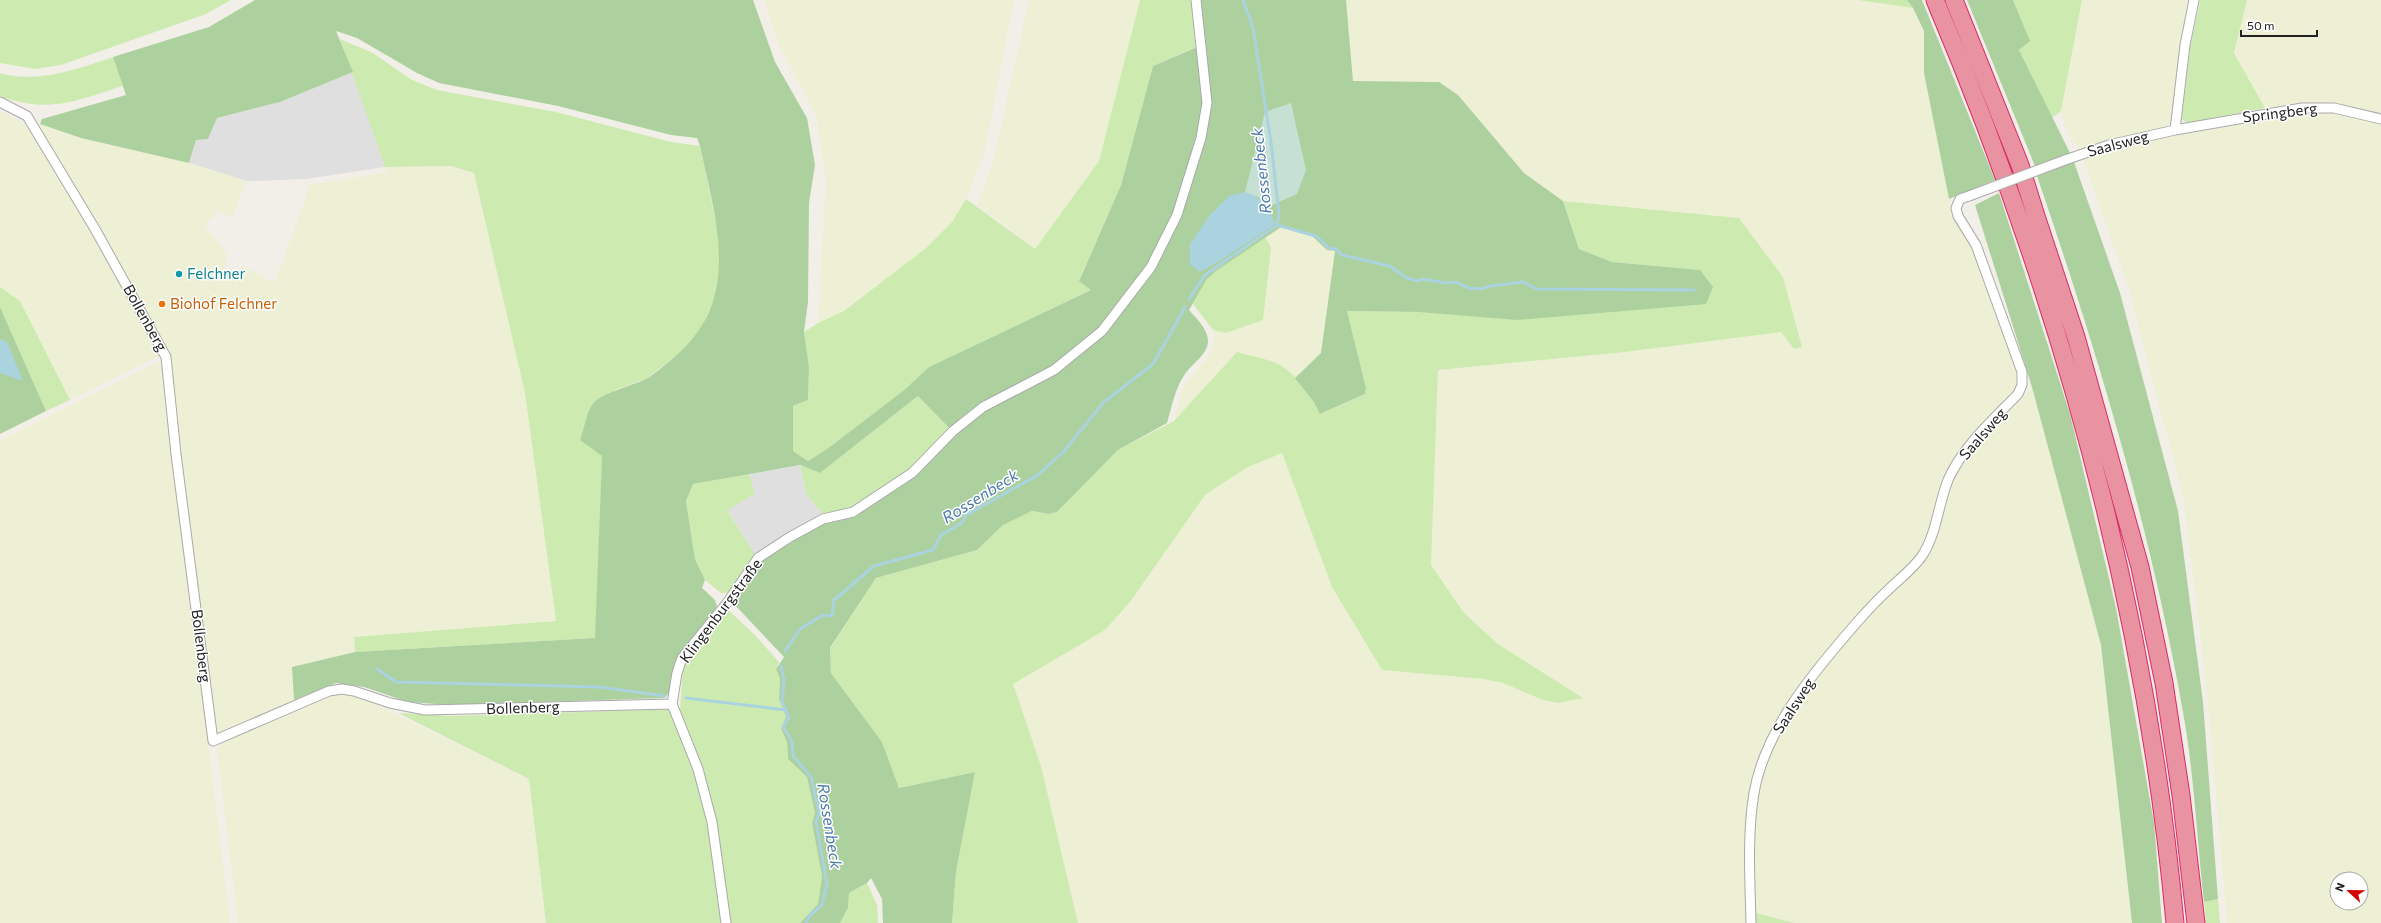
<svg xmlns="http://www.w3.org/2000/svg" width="2381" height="923" font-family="Commissioner,sans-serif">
<rect width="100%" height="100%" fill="#f2efe9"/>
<!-- residential -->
<path fill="#e0dfdf" d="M353 72 385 167 306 179 254 181H247L189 163 196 139H208L217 118 280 102Z
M800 465 806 494 824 515 756 556 727 510 755 494 749 474Z"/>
<!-- farmland -->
<path fill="#eef0d5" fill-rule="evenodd" d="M764 0H1014L984 155 966 199 952 222 926 248 844 311 818 323 826 180 816 115 779 46Z
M1029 0H1140L1099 161 1035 249 977 205 993 163Z
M1346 0H1858L1913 8 1924 31V73L1952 213 1973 250 2014 358 2017 381 2015 392 2026 394 2032 387 2101 645 2132 923H1794L1748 911V923H1078L1041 766 1012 684 1105 630 1130 602 1205 495 1246 468 1282 453 1332 587 1382 670 1483 679 1503 683 1543 700 1582 697 1498 644 1464 613 1431 565 1438 370 1625 352 1781 332 1794 349 1802 346 1739 218 1563 201 1524 173 1458 95 1440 82 1353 81Z
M2082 0H2191L2172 120 2159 138 2270 117 2234 53 2247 0H2381V923H2227L2208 703 2184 501 2129 290 2080 150 2067 132 2061 111ZM2337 879H2361V903H2337Z
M0 111 21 121 30 132 92 231 160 356 70 400 20 301 0 287Z
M40 124 81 138 189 163 247 181 232 218 217 210 205 226 228 255 224 265 230 276 243 266 275 283 310 185 387 172 385 167 451 166 474 173 525 393 556 622 354 637 355 652 292 667 294 700 296 711 337 693 362 698 529 779 546 923H238L205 647 197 650 230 923H0V440L161 361 168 415 169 354 99 227 37 128Z
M1281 227 1313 237 1327 250 1335 251 1321 353 1295 378 1277 363 1174 421 1182 389 1209 355 1214 341 1213 330 1226 333 1271 248 1265 236Z"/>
<!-- grass -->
<path fill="#cdebb0" d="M0 0H231L206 14 61 65 35 69 0 63Z
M1140 0H1192L1196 47 1153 66 1121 185 1079 280 1091 290 929 367 903 391 827 449 808 461 793 451V406L808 400 809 367 804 332 818 323 844 311 926 248 952 222 966 199 1035 249 1099 161Z
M1858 0H1907L1913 8Z
M2013 0H2082L2061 111 2052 118 2019 50 2029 41Z
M2200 0H2247L2234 53 2265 108 2187 123 2182 119 2190 49Z
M340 39 373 53 412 80 437 90 556 112 671 142 700 146 718 232 721 266 716 294 702 328 688 346 646 379 615 390 602 456 596 638 355 652 354 637 556 621 525 393 474 173 451 166 385 167Z
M113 57 123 86C75 101 50 114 0 96V73C38 84 77 69 113 57Z
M1563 201 1739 218 1783 277 1802 347 1794 349 1781 332 1625 352 1438 370 1431 565 1464 613 1498 644 1583 698 1558 703 1543 700 1503 683 1483 679 1382 670 1332 587 1282 453 1246 468 1205 495 1130 602 1105 630 1013 684 1041 766 1078 923H952L956 872 975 772 899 788 882 742 831 673 830 649 876 578 977 550 1003 525 1032 511 1049 514 1057 512 1118 450 1174 421 1237 352C1250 356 1264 358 1276 363 1295 371 1311 396 1321 414L1365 394 1366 388 1347 311 1419 312 1700 270 1612 262 1579 249Z
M1265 236 1271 248 1263 320 1226 333 1213 330 1193 304 1207 279 1216 271Z
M0 287 20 301 70 400 46 411 0 307Z
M918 396 949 428 910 469 850 509 824 515 806 494 800 465 820 473Z
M749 474 755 494 727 510 756 556 729 593H721L705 580 695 559 686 501 693 484Z
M726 608 755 635 779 662 776 669 780 679 779 699 786 718 781 729 787 742 788 759 807 777 815 813 812 823 822 876 818 904 800 923H546L529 779 398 713 451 716 680 709 683 666Z
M867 883 877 905 878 923H840L848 908 849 893Z
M2218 899 2220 923H2206L2204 902Z
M1756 913 1794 923H1756Z"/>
<!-- forest -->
<path fill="#add19e" d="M255 0H753L775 62 807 118 815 165 809 203 808 302 804 332 809 367 808 400 793 406V451L808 461 827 449 903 391 929 367 1091 290 1079 281 1121 185 1153 66 1204 44 1201 0H1346L1353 81 1439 82 1458 95 1524 173 1563 201 1579 249 1612 262 1700 270 1713 287 1706 304 1517 320 1419 312 1347 311 1366 388 1365 394 1320 414 1314 402 1295 378 1321 353 1335 251 1327 250 1313 237 1281 227 1216 271 1207 279 1189 310C1196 318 1208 329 1208 341 1208 354 1192 364 1185 374 1175 388 1172 406 1167 423L1118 450 1057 512 1049 514 1032 511 1003 525 977 550 876 578 830 648 831 673 882 742 899 788 975 772 956 872 952 923H883L882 899 871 878 867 883 849 893 848 908 840 923H800L818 904 822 876 812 823 815 813 807 777 788 759 787 742 781 729 786 717 779 699 780 679 776 669 784 657 733 603 761 562 791 539 826 522 852 516 954 433 918 396 820 473 800 465 693 484 686 501 695 559 705 580 702 588 715 600 717 607 675 661 671 691 664 698 450 705 408 702 364 687 336 683 294 700 292 667 355 652 595 638 602 456 580 440C584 430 586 414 592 405 600 393 632 386 646 379 655 374 664 365 672 359 744 301 716 222 700 146L697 138 671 135 558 106 439 83 417 73 357 38 336 31 353 72 280 102 217 118 208 139 196 140 189 163 81 138 40 124 42 119 126 95 113 57 209 27Z
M1907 0H1922L1995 180 1949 199 1924 73V31L1913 8Z
M1967 0H2013L2030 41 2019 50 2070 153 2035 166Z
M2074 162 2120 293 2178 511 2203 702 2218 899 2204 902C2197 840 2194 773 2183 712 2151 530 2097 351 2037 176Z
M1999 193 2070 414 2116 608 2154 823 2162 923H2132L2101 645 2032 387 1975 205Z
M0 307 46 411 0 434Z"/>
<!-- wetland -->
<path fill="#c6e0d4" d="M1291 103 1306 170 1297 194 1268 207 1260 198 1245 192 1265 112Z"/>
<!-- water -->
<path fill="#aad3df" d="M1245 192C1263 199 1268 206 1275 224L1221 260 1200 272 1190 264V244L1210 215 1229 196Z
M0 339 7 342 23 381 0 373Z"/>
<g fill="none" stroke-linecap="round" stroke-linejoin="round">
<!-- stream -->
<path stroke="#aad3df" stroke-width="3" d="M1277 225 1316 236 1329 248 1336 249 1342 255 1390 266 1405 277 1416 281 1424 279 1445 283 1456 282 1468 288 1481 289 1490 286 1523 282 1537 289 1694 290
M1189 299 1205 275 1277 225 1279 215 1271 142 1253 28 1243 0
M785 651 800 629 823 615 832 616 834 600 874 566 933 550 941 535 962 523 966 515 1038 475 1064 451 1104 402 1153 364 1185 307
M781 666 784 680 782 701 789 718 783 727 792 741 793 756 811 777 819 812 816 822 827 884 822 905 809 916 806 923
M377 669 396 682 599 687 665 696
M686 698 786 710"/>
<defs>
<path id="minor" d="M0 102 27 116 95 229 166 357 176 454 213 741 329 691 342 689 354 691 390 703 425 710 672 704
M2175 130 2185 45 2194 0
M2065 160 2109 145 2175 130 2302 108H2334L2381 119
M726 923 712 822 698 769 672 704 677 673 682 658 727 603 758 558 790 537 823 519 853 512 912 473 953 431 983 407 1054 370 1102 331 1151 267 1177 215 1201 138 1207 103 1196 0
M1751 923C1750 881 1747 835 1754 793 1765 728 1817 668 1859 620 1868 610 1877 600 1887 591 1898 580 1913 569 1922 556 1937 533 1938 505 1948 480 1963 446 1993 420 2018 394L2022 385V372L1976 245 1958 216 1956 208 1960 199 1969 196"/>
<path id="motorway" d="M1935 0C2059 294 2146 605 2175 923
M1954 0 2020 165 2036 216 2076 337 2140 567 2164 683 2181 795 2196 923"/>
</defs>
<!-- minor casing -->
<use href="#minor" stroke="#a9a9a9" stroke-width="11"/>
<!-- motorway casing -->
<use href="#motorway" stroke="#dc2a67" stroke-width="19"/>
<!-- minor -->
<use href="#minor" stroke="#fff" stroke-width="9"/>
<!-- motorway -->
<use href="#motorway" stroke="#e892a2" stroke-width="17"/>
<defs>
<path id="minor-bridge" d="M1969 196 2065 160"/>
</defs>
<!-- minor-bridge casing -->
<use href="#minor-bridge" stroke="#a9a9a9" stroke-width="11" stroke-linecap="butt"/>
<!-- minor-bridge -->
<use href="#minor-bridge" stroke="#fff" stroke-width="9"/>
</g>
<!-- markers -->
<circle fill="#0f9aa8" stroke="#fff" stroke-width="1.5" cx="179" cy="274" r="4"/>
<circle fill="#e8710a" stroke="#fff" stroke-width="1.5" cx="162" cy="304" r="4"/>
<g text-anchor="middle" stroke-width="3" stroke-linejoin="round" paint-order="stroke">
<!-- street labels -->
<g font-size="15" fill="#222" stroke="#fff">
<text transform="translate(2280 113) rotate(-7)" y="5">Springberg</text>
<text transform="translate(2118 144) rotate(-15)" y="5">Saalsweg</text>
<text transform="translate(145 318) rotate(61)" y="5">Bollenberg</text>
<text transform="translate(1983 434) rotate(-49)" y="5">Saalsweg</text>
<text transform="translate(721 611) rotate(-53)" y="5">Klingenburgstraße</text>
<text transform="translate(201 646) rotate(83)" y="5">Bollenberg</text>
<text transform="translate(1794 706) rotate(-57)" y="5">Saalsweg</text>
<text transform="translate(523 708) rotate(-2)" y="5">Bollenberg</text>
</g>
<!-- culture labels -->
<g font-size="15" fill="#0d838f" stroke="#fff" text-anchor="start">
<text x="187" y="279">Felchner</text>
</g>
<!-- food labels -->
<g font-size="15" fill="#c56008" stroke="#fff" text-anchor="start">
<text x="170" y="309">Biohof Felchner</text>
</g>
<!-- water labels -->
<g font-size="16" font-style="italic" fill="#4a7aab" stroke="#fff">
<text transform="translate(1261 171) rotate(-96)" y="6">Rossenbeck</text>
<text transform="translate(980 496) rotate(-32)" y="6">Rossenbeck</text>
<text transform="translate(830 826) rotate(81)" y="6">Rossenbeck</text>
</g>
</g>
<!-- north arrow -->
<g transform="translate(2349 891) rotate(292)"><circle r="19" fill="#ffffff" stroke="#a7a7a7"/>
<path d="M0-3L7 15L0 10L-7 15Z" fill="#d40000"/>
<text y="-6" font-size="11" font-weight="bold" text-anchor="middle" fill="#222222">N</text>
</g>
<!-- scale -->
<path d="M2241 30v6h76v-6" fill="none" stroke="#222222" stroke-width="2"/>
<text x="2247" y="30" font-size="12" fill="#222222" stroke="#ffffff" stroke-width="3" paint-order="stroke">50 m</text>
</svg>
